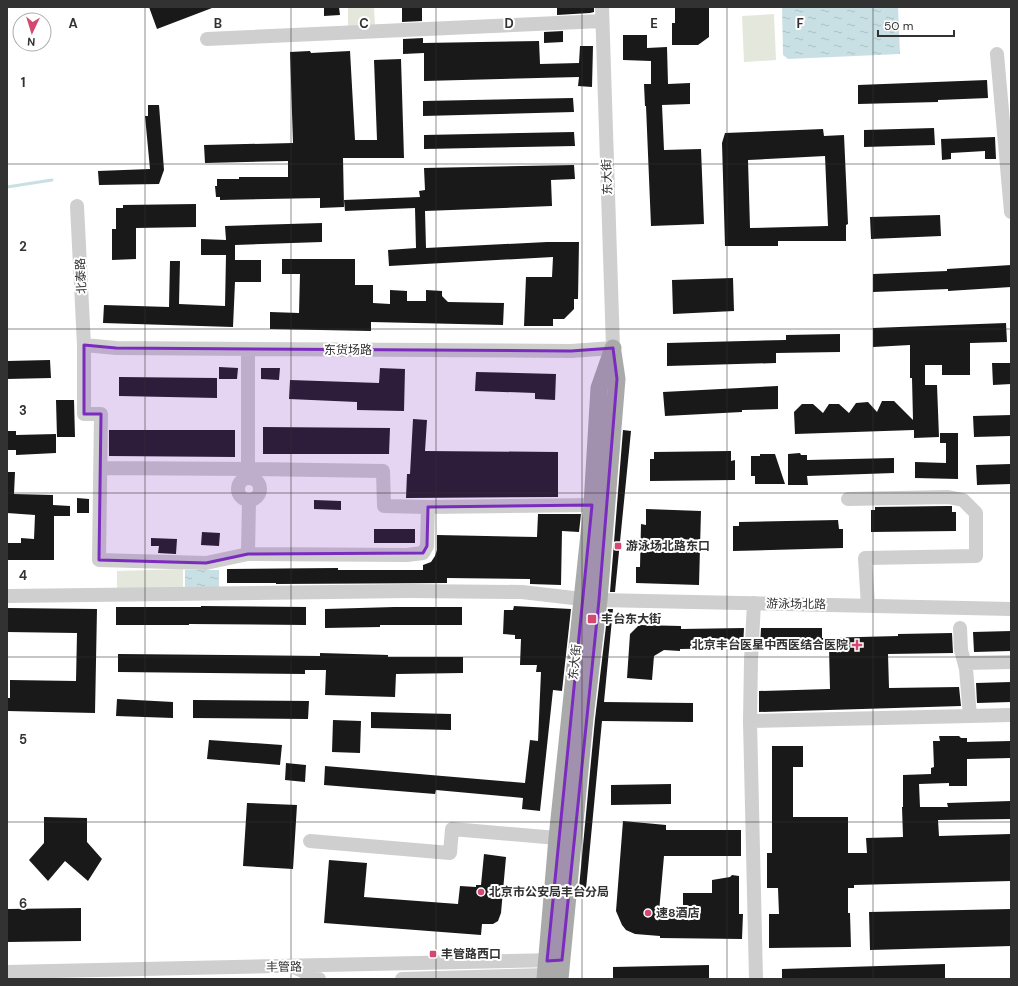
<svg xmlns="http://www.w3.org/2000/svg" width="1018" height="986" font-family="'DM Sans','Noto Sans SC',sans-serif">
<defs>
<pattern id="water-ripples" width="26" height="14" patternUnits="userSpaceOnUse"><rect width="26" height="14" fill="#c8e0e4"/><path d="M2 4q2-2 4 0t4 0M15 11q2-2 4 0t4 0" fill="none" stroke="#acc1c4"/></pattern>
</defs>
<rect width="100%" height="100%" fill="#fff"/>
<!-- park -->
<path fill="#e4e8dc" d="M348 7H374L375 25 348 26Z
M774 14 776 60 744 62 742 16Z
M183 569V591L117 592V571Z"/>
<!-- water -->
<path fill="url(#water-ripples)" d="M782 7H898L900 54 788 59 783 55Z
M185 570H219V591H185Z"/>
<g fill="none" stroke-linecap="round" stroke-linejoin="round">
<!-- stream -->
<path stroke="#c8e0e4" stroke-width="3" d="M7 187 52 180"/>
</g>
<!-- building -->
<path fill="#191919" fill-rule="evenodd" d="M149 7H212V8L157 29Z
M324 7H339L340 15 324 16Z
M402 7H422V21L402 22Z
M557 7H594V12L590 13 557 15Z
M675 7H709V37L698 45H672V23H675Z
M563 31V42L544 43V32Z
M623 35H647V48L667 47 668 84 690 83V104L662 105 664 150 701 149 704 224 651 226 646 106H645L644 84H651V61L623 60Z
M423 38V43L539 41 540 64 579 63 580 46H593L592 87 578 86 579 77 424 81V53L403 54V39Z
M310 51 311 53 350 51 355 140H377L374 60 401 59 404 158H343L344 207 320 208V198L220 200V197H216L215 186H217V179H239V177H288V161L205 163 204 145 293 143 290 52Z
M987 80 988 98 938 100V102L858 104V85Z
M573 98 574 112 423 116V101Z
M148 105H159L164 170 159 184 99 185 98 171 150 169 145 116H148Z
M934 128 935 145 864 147V130Z
M823 129 824 136 844 135 848 224 846 225V241H778V246H725L722 143 725 133ZM825 156 828 226 750 228 748 160Z
M574 132 575 146 424 149V135Z
M995 137 996 159H985V151L951 153V159L942 160 941 139Z
M574 165 575 179 551 180 552 206 425 211 426 248 547 242H579L578 299H574V309L564 319H553V326H524L526 277H552L553 257 389 266 388 250 416 248 415 208 345 211 344 200 420 197 419 191 425 190 424 168Z
M196 204V227L136 228V259L112 260V229H116V208H123V205Z
M940 215 941 236 871 239 870 217Z
M322 223V242L235 245V260H261V282H235L233 327 103 323 104 305 169 307 170 261H180L179 304 225 306 226 255H201V239L226 240 225 226Z
M282 259H355V285H373V303L390 304V290L407 291V301H426V290L442 291V296L448 302 504 303 503 325 371 322V331L270 329V312L299 313 300 274H282Z
M1011 265V287L948 291V289L873 292V274L947 271V269Z
M733 278 734 311 673 314 672 280Z
M1006 323 1007 342 970 343V375H942V365H925V385H937L939 437 914 438V430L795 434 794 412 802 404H813L823 413 829 404H839L849 413 856 403 868 402 877 412 882 401H894L913 420 912 378H910V345L873 347V328Z
M840 334V352L776 353V363L667 366V343L786 340V335Z
M50 360 51 378 7 379V361Z
M992 363H1011V384L993 385Z
M219 367 238 368 237 379H219Z
M261 368H280L279 380 261 379Z
M380 368 405 369 404 411 357 410V402L289 399 290 380 379 383Z
M476 372 556 374 555 400 535 399V393L475 391Z
M119 377 217 378V398L119 396Z
M778 386V409L742 410V412L665 416 663 392Z
M56 400H74L75 437H57Z
M1011 415V436L974 437 973 416Z
M413 419 427 420 425 451 558 452V497L406 498 407 474H410Z
M263 427 390 428 389 454H263Z
M109 430H235V457L109 456Z
M623 430 631 431 615 592H610Z
M7 431H16V435L56 434V453L16 455V450H7Z
M940 433H958V479L915 478V462L946 463V443H940Z
M731 451V461L735 460V480L650 481V459H654V452Z
M800 453 801 455H807V460L894 458V473L807 476 808 485H788V454Z
M760 454H775L785 484H755V476H751V456H760Z
M1011 464V484L977 485 976 465Z
M7 472H15L14 494 53 495V505L70 506V516H54V560H7V543H21V538L34 539 35 515 7 513Z
M77 498 89 499V513H77Z
M314 500 341 501V510L314 509Z
M947 506H952V512H956V531L871 532V510H875V507Z
M646 509 701 511 699 585 636 583V567H640L641 524 646 525Z
M538 514H581L579 532 562 531 561 585 530 584V579L447 578V583L276 584V583H227V569L338 568V570H423V565L431 562 435 556 437 550V535L537 537Z
M838 520 839 529H843V548L733 551V526H739V522Z
M374 529H415V543H374Z
M202 532 220 533 219 546 201 545Z
M151 538 177 539 176 554 158 553 159 546H151Z
M201 606 306 607V625L189 624V625H116V607H201Z
M514 606 571 609 562 691 553 690 540 811 522 809 523 798 436 790 435 794 324 785 325 766 525 783 530 740 538 741 541 672H536L537 665H520L521 639H515V635L503 634 504 610H513Z
M394 607H462V625H380V627L325 628V609Z
M7 608 97 609 95 713 7 711V698H10V680L76 681 77 633 7 632Z
M608 609H613L604 702 693 703V722L602 721 586 889 579 888 595 719Z
M639 625 681 626V629L744 628 743 648 680 649V651L664 650 654 656 652 680 627 678 630 634Z
M761 628H822V638L898 636V634L952 633 953 653 888 654 889 688 959 687 961 706 759 712V691L830 689 829 648H760Z
M1011 631V651L974 652 973 632Z
M320 653 388 655V657H463V673L396 674 395 697 325 695 326 670H305V674L118 672V654L320 656Z
M1011 682V702L977 703 976 683Z
M117 699 173 702V718L116 716Z
M193 700 309 701 308 719 193 718Z
M371 712 451 714V730L371 728Z
M333 720 361 721 360 753 332 752Z
M939 736H959L961 738H967V742L1011 741V758L967 759V786H949V783L919 784 920 807H948L947 803 1011 801V819L938 820 939 836 1011 834V881L854 885V888H848V913H850L851 947 769 948V914H779L778 888H767V853H772V746H803V767H793V817H848V853H867L866 838 903 837 902 807H903V775L931 774V768L934 767 933 741H940Z
M209 740 282 745 280 765 207 759Z
M286 763 306 765 305 782 285 780Z
M671 784V804L611 805V785Z
M247 803 297 805 293 869 243 866Z
M44 817 87 818V842L102 859 88 881 65 861 48 881 29 860 44 843Z
M623 821 666 825V830H741V856H664L659 912 683 913V893H712V880L730 877 732 875 739 876V914H743L742 939 660 938V936L635 934 626 930 622 925 616 911Z
M484 854 506 857 501 913 498 921 493 924H482L481 935 324 923 329 860 367 863 364 897 458 904 460 886 476 887V885H481Z
M81 908V941L7 942V909Z
M1011 909V946L870 950 869 912Z
M945 964V979H782V969Z
M709 965V979H613V967Z"/>
<g fill="none" stroke-linecap="round" stroke-linejoin="round">
<!-- minor -->
<path stroke="#cfcfcf" stroke-width="14" d="M207 39 602 21
M997 54 1011 212
M77 206 84 345V414H101L99 560 206 563 248 554 407 555 423 553 427 546 428 507 592 505
M84 345 116 348 571 351 613 348 602 7
M248 349V469L383 471 384 506 428 507
M101 468 248 469 249 477
M238 489a11 11 0 1 1 22 0a11 11 0 1 1-22 0Z
M848 499 948 497 963 500 976 513V556L865 558 868 606
M248 554 249 500
M7 596 410 591 522 592 582 599 599 600 1011 609
M960 628 961 650 966 669 970 716 1011 715
M965 663 1011 662
M750 721 751 660 754 603
M310 841 450 853 452 829 557 838
M296 968 319 979
M7 972 557 960
M402 979 546 975
M756 979 750 721 970 716"/>
<!-- major -->
<path stroke="#aaa" stroke-width="17" d="M545 979 557 838 592 505 599 388 613 348
M560 979 585 718 599 600 617 379 613 352"/>
</g>
<!-- marked area -->
<path fill="#7b2cbf" fill-opacity="0.2" stroke="#7b2cbf" stroke-width="3" stroke-linejoin="round" d="M84 345 116 348 571 351 613 348 617 379 599 600 562 960 547 961 592 505 428 507 427 546 423 553 248 554 206 563 99 560 101 414H84Z"/>
<!-- grid -->
<path fill="none" stroke="#323232" stroke-width="1" stroke-opacity="0.55" d="M145 7V979M291 7V979M436 7V979M582 7V979M727 7V979M873 7V979M7 164H1011M7 329H1011M7 493H1011M7 657H1011M7 822H1011"/>
<!-- markers -->
<g fill="#d34972" stroke="#fff" stroke-width="1.5">
<rect x="614" y="542" width="8" height="8" rx="2"/>
<rect x="587" y="614" width="10" height="10" rx="2"/>
<path d="M855 639h4v4h4v4h-4v4h-4v-4h-4v-4h4z"/>
<circle cx="481" cy="892" r="4"/>
<circle cx="648" cy="913" r="4"/>
<rect x="429" y="950" width="8" height="8" rx="2"/>
</g>
<g text-anchor="middle" stroke-width="4" stroke-linejoin="round" paint-order="stroke">
<!-- street labels -->
<g font-size="12" fill="#323232" stroke="#fff">
<text transform="translate(607 177) rotate(-92)" y="4">东大街</text>
<text transform="translate(81 276) rotate(-93)" y="4">北泰路</text>
<text x="348" y="354">东货场路</text>
<text transform="translate(796 604) rotate(1)" y="4">游泳场北路</text>
<text transform="translate(575 662) rotate(-84)" y="4">东大街</text>
<text transform="translate(284 967) rotate(-1)" y="4">丰管路</text>
</g>
<!-- poi labels -->
<g font-size="12" font-weight="bold" fill="#323232" stroke="#fff" text-anchor="start">
<text x="626" y="550">游泳场北路东口</text>
<text x="601" y="623">丰台东大街</text>
<text x="848" y="649" text-anchor="end">北京丰台医星中西医结合医院</text>
<text x="489" y="896">北京市公安局丰台分局</text>
<text x="656" y="917">速8酒店</text>
<text x="441" y="958">丰管路西口</text>
</g>
</g>
<g font-size="13" text-anchor="middle" font-weight="bold" fill="#323232" stroke="#fff" stroke-width="4" stroke-linejoin="round" paint-order="stroke">
<text x="73" y="28">A</text>
<text x="218" y="28">B</text>
<text x="364" y="28">C</text>
<text x="509" y="28">D</text>
<text x="654" y="28">E</text>
<text x="800" y="28">F</text>
<text x="23" y="87">1</text>
<text x="23" y="251">2</text>
<text x="23" y="415">3</text>
<text x="23" y="580">4</text>
<text x="23" y="744">5</text>
<text x="23" y="908">6</text>
</g>
<!-- border -->
<rect width="1018" height="986" fill="none" stroke="#323232" stroke-width="16"/>
<!-- north arrow -->
<g transform="translate(32 32) rotate(184)"><circle r="19" fill="#ffffff" stroke="#adadad"/>
<path d="M0-3L7 15L0 10L-7 15Z" fill="#d34972"/>
<text y="-6" font-size="11" font-weight="bold" text-anchor="middle" fill="#323232">N</text>
</g>
<!-- scale -->
<path d="M878 30v6h76v-6" fill="none" stroke="#323232" stroke-width="2"/>
<text x="884" y="30" font-size="12" fill="#323232" stroke="#ffffff" stroke-width="3" paint-order="stroke">50 m</text>
</svg>
